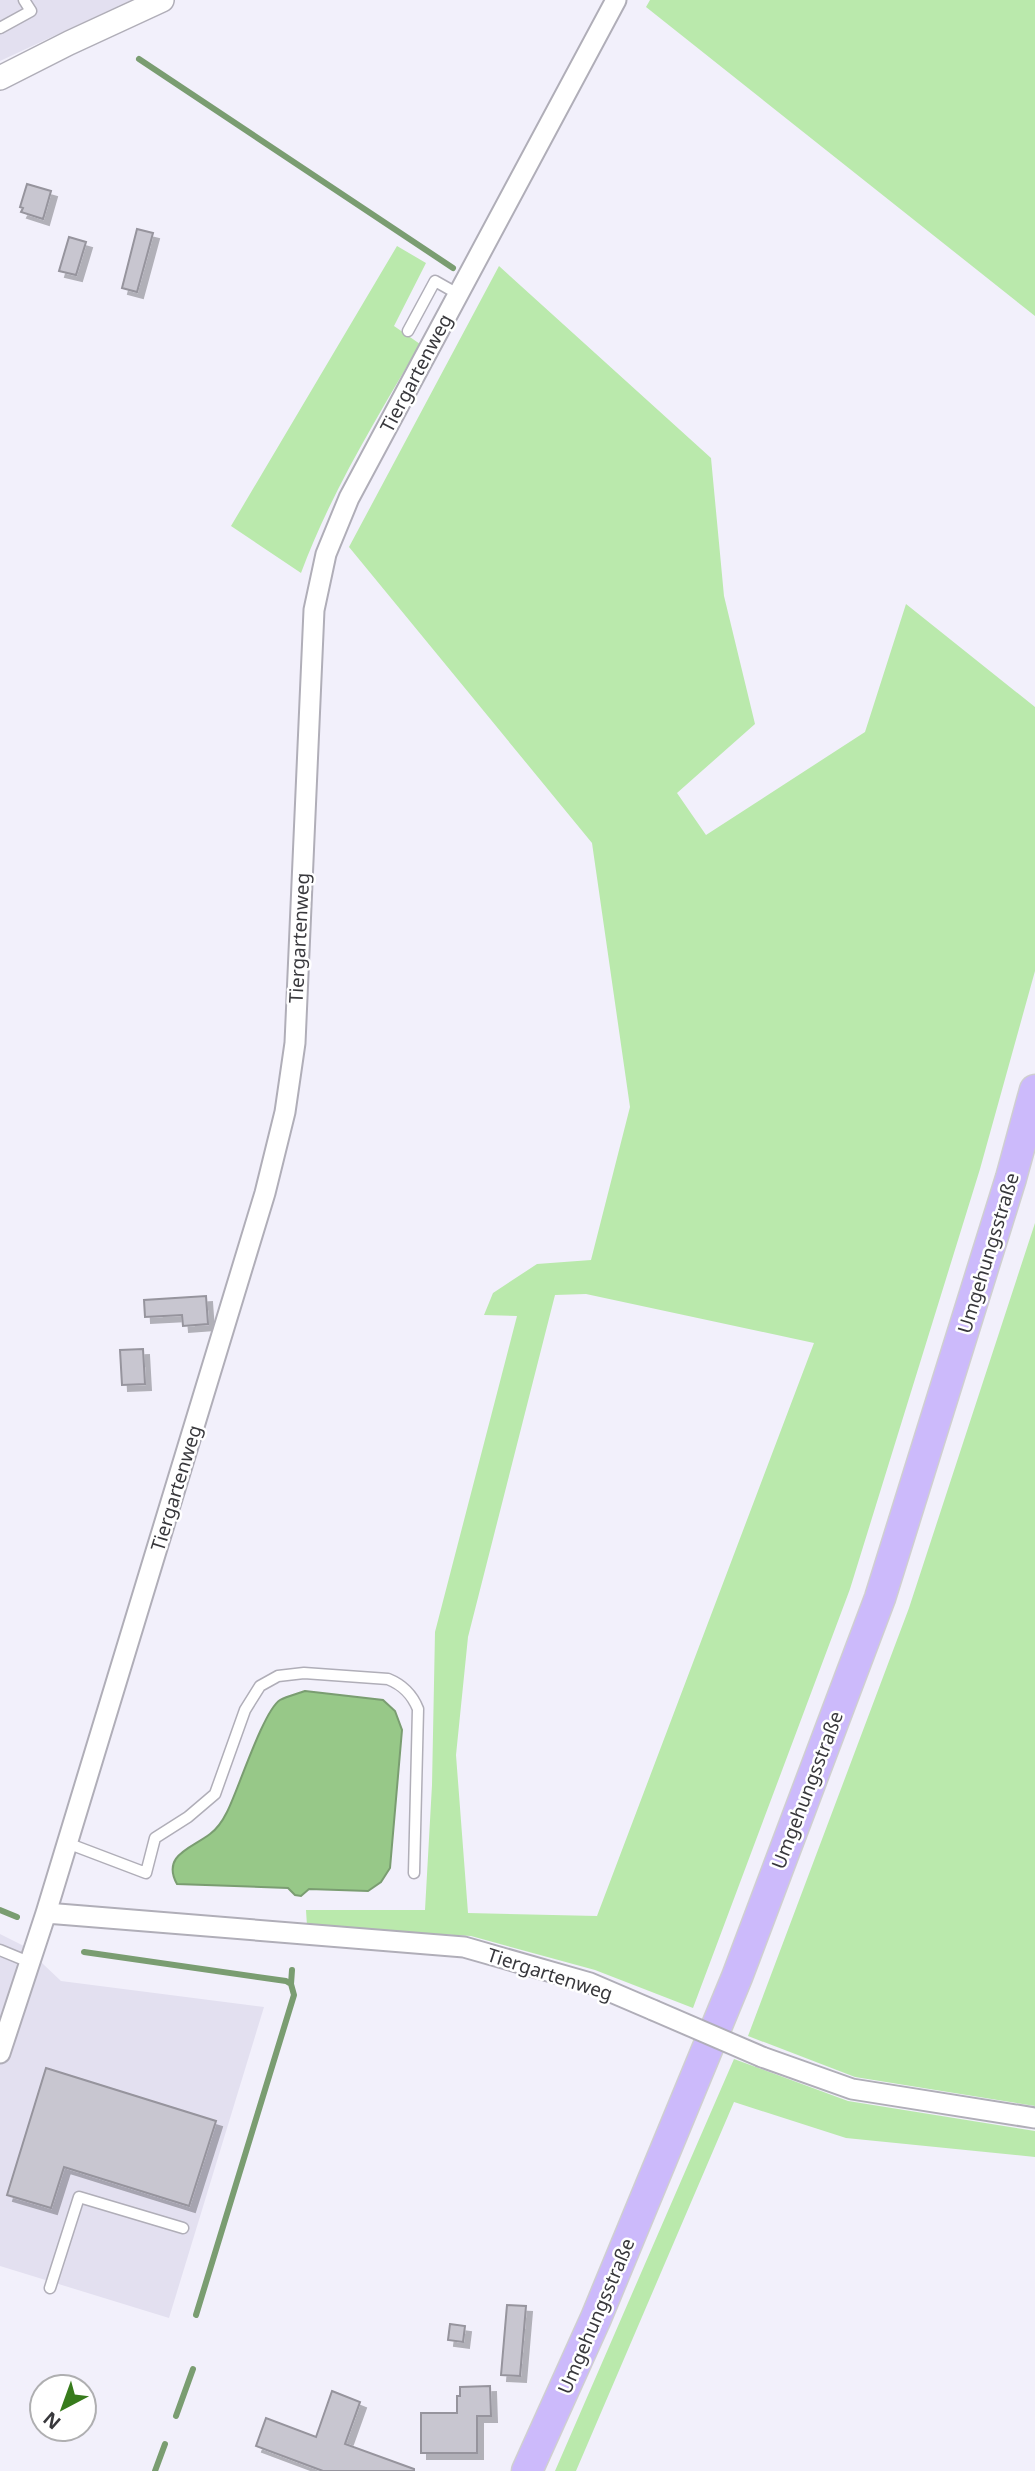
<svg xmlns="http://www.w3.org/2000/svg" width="1035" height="2471" font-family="'Noto Sans',sans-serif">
<defs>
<filter id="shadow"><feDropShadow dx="6" dy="6" stdDeviation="0" flood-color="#0004"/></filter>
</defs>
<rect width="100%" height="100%" fill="#f2f0fb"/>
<!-- built -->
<path fill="#e3e0f0" d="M0 0H131L0 61Z
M0 1934 24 1946 61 1981 264 2007 169 2318 0 2266Z"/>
<!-- green -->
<path fill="#bae9ac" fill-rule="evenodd" d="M650 0H1035V316L646 7Z
M397 246 426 263 394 326 420 344C377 418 331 492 301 573L231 526Z
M499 266 711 458 724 596 755 724 677 793 706 835 865 732 906 604 1035 707V971L980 1169 850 1589 693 2008 595 1970 471 1936 307 1926 306 1910H425L432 1785 435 1632 517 1316 484 1315 493 1293 537 1264 591 1260 630 1107 592 843 349 547ZM586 1294 814 1343 597 1916 468 1913 456 1755 468 1637 555 1295Z
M1035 1223V2106L855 2077 748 2036 909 1608Z
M734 2059 848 2101 1035 2131V2157L846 2138 734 2102 576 2471H555Z"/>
<!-- water -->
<path fill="#97c888" stroke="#7a9d71" stroke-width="2" d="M305 1691 383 1700 395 1711 402 1730 390 1868 381 1882 368 1891 309 1889 301 1896 295 1895 288 1888 177 1884C161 1855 192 1848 210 1834 217 1829 223 1820 227 1812 238 1791 263 1711 280 1700 287 1696 297 1694 305 1691Z"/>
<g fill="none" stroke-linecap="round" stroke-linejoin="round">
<!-- stream -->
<path stroke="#7a9d71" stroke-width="6" d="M139 59 453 268
M0 1910 17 1917
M84 1952 286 1981 291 1984 294 1995 196 2315
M291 1984 292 1970
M176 2416 193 2369
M155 2471 165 2444"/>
</g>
<!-- building -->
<path fill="#c8c6d0" stroke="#96949d" stroke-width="2" filter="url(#shadow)" d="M27 184 51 191 43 219 21 212 23 208 20 207Z
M137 229 153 233 137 292 122 288Z
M69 237 86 242 76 275 59 271Z
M206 1296 208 1324 183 1326 182 1315 145 1317 144 1300Z
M143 1349 145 1384 122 1385 120 1350Z
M46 2068 216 2121 189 2206 64 2167 51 2208 7 2195Z
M507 2305 526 2306 520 2376 501 2375Z
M450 2324 465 2326 463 2342 448 2340Z
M490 2386 491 2416H477V2453H421V2413H457V2396H460V2387Z
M332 2391 360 2402 345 2444 414 2469V2471H323L256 2446 266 2418 316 2437Z"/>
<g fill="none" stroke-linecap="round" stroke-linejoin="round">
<defs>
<path id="service" d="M0 28 31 11 24 0
M408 331 435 281 458 294
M67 1843 146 1873 155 1838 188 1817 215 1794 245 1710 260 1686 278 1676 304 1673 388 1679C403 1685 412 1694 418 1709L414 1873
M0 1950 29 1962
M50 2288 79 2197 183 2228"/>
<path id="minor" d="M46 1913 464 1947 590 1983 653 2010
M0 2053 46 1913 265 1193 285 1112 295 1043 314 610 326 554 349 498 616 0
M762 2057 852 2089 1035 2118"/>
<path id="tertiary" d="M0 78 69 43 162 0"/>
<path id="primary" d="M527 2471 596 2318 737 1977 880 1598 1011 1178 1035 1090"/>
</defs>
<!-- service casing -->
<use href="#service" stroke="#b0aeb8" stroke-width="13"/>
<!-- minor casing -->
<use href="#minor" stroke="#b0aeb8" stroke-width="23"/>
<!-- tertiary casing -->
<use href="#tertiary" stroke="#b0aeb8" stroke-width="26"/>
<!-- primary casing -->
<use href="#primary" stroke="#cfcfd0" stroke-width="33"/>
<!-- service -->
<use href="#service" stroke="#fff" stroke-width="10"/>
<!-- minor -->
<use href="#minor" stroke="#fff" stroke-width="19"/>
<!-- tertiary -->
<use href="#tertiary" stroke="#fff" stroke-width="23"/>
<!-- primary -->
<use href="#primary" stroke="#ccbafb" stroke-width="30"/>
<defs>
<path id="minor-bridge" d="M653 2010 762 2057"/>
</defs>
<!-- minor-bridge casing -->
<use href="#minor-bridge" stroke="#b0aeb8" stroke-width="23" stroke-linecap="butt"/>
<!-- minor-bridge -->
<use href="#minor-bridge" stroke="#fff" stroke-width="19"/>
</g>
<g text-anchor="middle" stroke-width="5" stroke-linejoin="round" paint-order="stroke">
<!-- street labels -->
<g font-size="19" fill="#38383c" stroke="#fff">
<text transform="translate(416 373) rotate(-62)" y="7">Tiergartenweg</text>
<text transform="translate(299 938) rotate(-87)" y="7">Tiergartenweg</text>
<text transform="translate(988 1253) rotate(-73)" y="7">Umgehungsstraße</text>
<text transform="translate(176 1488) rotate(-73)" y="7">Tiergartenweg</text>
<text transform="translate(807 1790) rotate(-69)" y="7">Umgehungsstraße</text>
<text transform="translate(550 1974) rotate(18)" y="7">Tiergartenweg</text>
<text transform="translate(596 2316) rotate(-67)" y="7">Umgehungsstraße</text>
</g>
</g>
<!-- north arrow -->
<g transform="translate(63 2408) rotate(221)"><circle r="33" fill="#ffffff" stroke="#afafb1" stroke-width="2"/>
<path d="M0-5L12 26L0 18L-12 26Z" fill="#377b1c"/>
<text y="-10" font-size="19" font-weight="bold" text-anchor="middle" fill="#38383c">N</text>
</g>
</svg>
